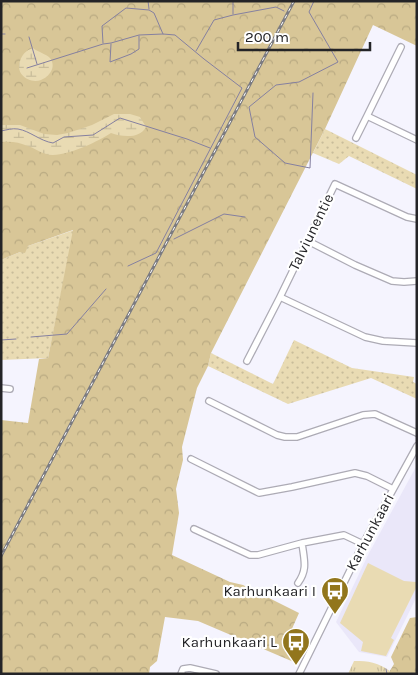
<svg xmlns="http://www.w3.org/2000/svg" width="418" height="675" font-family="Karla,sans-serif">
<defs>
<pattern id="grass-dots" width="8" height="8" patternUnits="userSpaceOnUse" patternTransform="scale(1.25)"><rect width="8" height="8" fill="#e9dbb3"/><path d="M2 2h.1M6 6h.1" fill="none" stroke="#c8bc9a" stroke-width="1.8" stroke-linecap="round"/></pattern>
<pattern id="forest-crowns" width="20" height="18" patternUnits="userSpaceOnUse" patternTransform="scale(1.25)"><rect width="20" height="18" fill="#d8c697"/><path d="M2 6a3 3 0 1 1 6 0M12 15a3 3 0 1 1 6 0" fill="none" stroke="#b9aa82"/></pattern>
<pattern id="wetland-marsh" width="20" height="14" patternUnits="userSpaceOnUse" patternTransform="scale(1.25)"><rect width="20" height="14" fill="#e9dbb3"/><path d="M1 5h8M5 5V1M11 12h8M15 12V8" fill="none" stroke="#c8bc9a"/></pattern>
<pattern id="park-tufts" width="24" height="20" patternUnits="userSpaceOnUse" patternTransform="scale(1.25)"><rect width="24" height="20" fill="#e9dbb3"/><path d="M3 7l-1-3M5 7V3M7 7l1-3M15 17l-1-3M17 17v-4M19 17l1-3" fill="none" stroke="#c8bc9a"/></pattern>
</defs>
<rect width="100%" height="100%" fill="#f5f4fe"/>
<!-- built -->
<path fill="#eae7f9" d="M417 465V596L387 657 359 652 336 622 368 555Z"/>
<!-- grass -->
<path fill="url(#grass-dots)" d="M325 129 417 175V189L349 156 339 164 313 153Z
M74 230 48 358 1 360V260L20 252 28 246Z
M294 340 352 368 414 377 413 382 417 384V399L371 378 288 404 208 366 211 353 273 384Z"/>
<!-- forest -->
<path fill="url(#forest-crowns)" d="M1 1H417V46L373 25 325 129 211 353 208 366 197 388 182 447 183 460 176 489 179 513 172 555 230 582 243 585 299 613 287 640 293 650 299 656 296 663 198 621 165 617 157 661 150 667 149 674H1V420L28 423 39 359 48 358 73 230 28 246 25 253 20 252 1 260Z
M417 617V674H388L394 664 391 657 410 618Z"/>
<!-- wetland -->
<path fill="url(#wetland-marsh)" d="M33 48C38 52 46 54 50 58 57 67 49 77 41 80 29 84 15 74 20 61 22 55 26 50 33 48Z
M114 114H130L140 117 146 127C140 139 122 137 111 133 97 142 62 159 46 154 39 152 34 148 28 146 19 142 11 141 1 142V125H20L44 134 57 135 68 133 92 125Z"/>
<!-- park -->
<path fill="url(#park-tufts)" d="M354 661C369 661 377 662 390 671L388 674H348Z"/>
<!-- pitch -->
<path fill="#e9dbb3" d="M368 563 404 581 416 582 417 580V586L391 638 394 640 386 656 361 651 363 642 340 623Z"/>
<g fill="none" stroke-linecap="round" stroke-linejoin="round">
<!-- stream -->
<path stroke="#8580a0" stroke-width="1" d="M148 1 149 9
M233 14V1
M1 34H5
M29 37 37 64
M103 43 102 26 126 8 149 10 154 13 163 34
M111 44 110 62 131 54 139 49V36
M196 51 214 20 233 15 276 7 284 11
M27 68 103 44 111 43 139 35 163 34 175 35 204 59 242 88 156 253 128 266
M313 93 310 168 285 163 255 137 249 107 276 85 299 82 338 62 309 12 314 1
M1 131C7 130 12 128 18 129 30 131 40 141 53 143L64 137 93 135 120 118 187 139 210 148
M174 239 224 214 245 217
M31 337 67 334 106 289
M1 340 16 339
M386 669 387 674"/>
<defs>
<path id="minor" d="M401 47 367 116 417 140
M356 138 367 116
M308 241 355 265 392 281 404 282 417 281
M280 297 365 337 383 341 417 343
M247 361 280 297 335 184 407 217 417 219
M1 388 10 389
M209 401 277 435 285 437H297L363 415 375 414 417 433
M191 459 259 493 292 487 355 473 367 476 393 489
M194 529 250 555H258L302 543 344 535 363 544
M298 583C308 569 304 560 302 543
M181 674 183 669 190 668 216 674
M299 674 363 544 417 446"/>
</defs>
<!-- minor casing -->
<use href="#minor" stroke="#adabb5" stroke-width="8"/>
<!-- minor -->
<use href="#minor" stroke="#fff" stroke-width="5.5"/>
<defs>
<path id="rail" d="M1 556 294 1"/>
</defs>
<!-- rail casing -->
<use href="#rail" stroke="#7b7b81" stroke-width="3"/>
<!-- rail -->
<use href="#rail" stroke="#fff" stroke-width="1" stroke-dasharray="4" stroke-linecap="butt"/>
</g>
<!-- icons -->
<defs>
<symbol id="bus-pin" viewBox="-11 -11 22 30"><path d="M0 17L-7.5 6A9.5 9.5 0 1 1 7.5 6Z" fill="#92761c" stroke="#fff"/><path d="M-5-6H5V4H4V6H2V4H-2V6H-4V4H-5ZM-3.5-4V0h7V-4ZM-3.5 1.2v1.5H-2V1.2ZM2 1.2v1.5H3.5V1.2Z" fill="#fff"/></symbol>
</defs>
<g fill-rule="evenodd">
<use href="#bus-pin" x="319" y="575" width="32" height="43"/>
<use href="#bus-pin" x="280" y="626" width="32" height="43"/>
</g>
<g text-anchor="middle" stroke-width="4.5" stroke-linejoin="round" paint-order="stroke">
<!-- street labels -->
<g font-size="15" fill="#242427" stroke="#fff">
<text transform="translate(311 232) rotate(-64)" y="5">Talviunentie</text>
<text transform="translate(370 532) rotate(-62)" y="5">Karhunkaari</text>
</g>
<!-- poi labels -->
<g font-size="15" fill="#242427" stroke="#fff" text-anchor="end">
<text x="316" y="596">Karhunkaari I</text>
<text x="277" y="647">Karhunkaari L</text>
</g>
</g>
<!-- border -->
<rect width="418" height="675" fill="none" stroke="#242427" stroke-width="5"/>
<!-- scale -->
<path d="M238 42v8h132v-8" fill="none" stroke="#242427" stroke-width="2.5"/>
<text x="245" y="42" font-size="15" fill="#242427" stroke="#ffffff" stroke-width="4" paint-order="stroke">200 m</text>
</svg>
